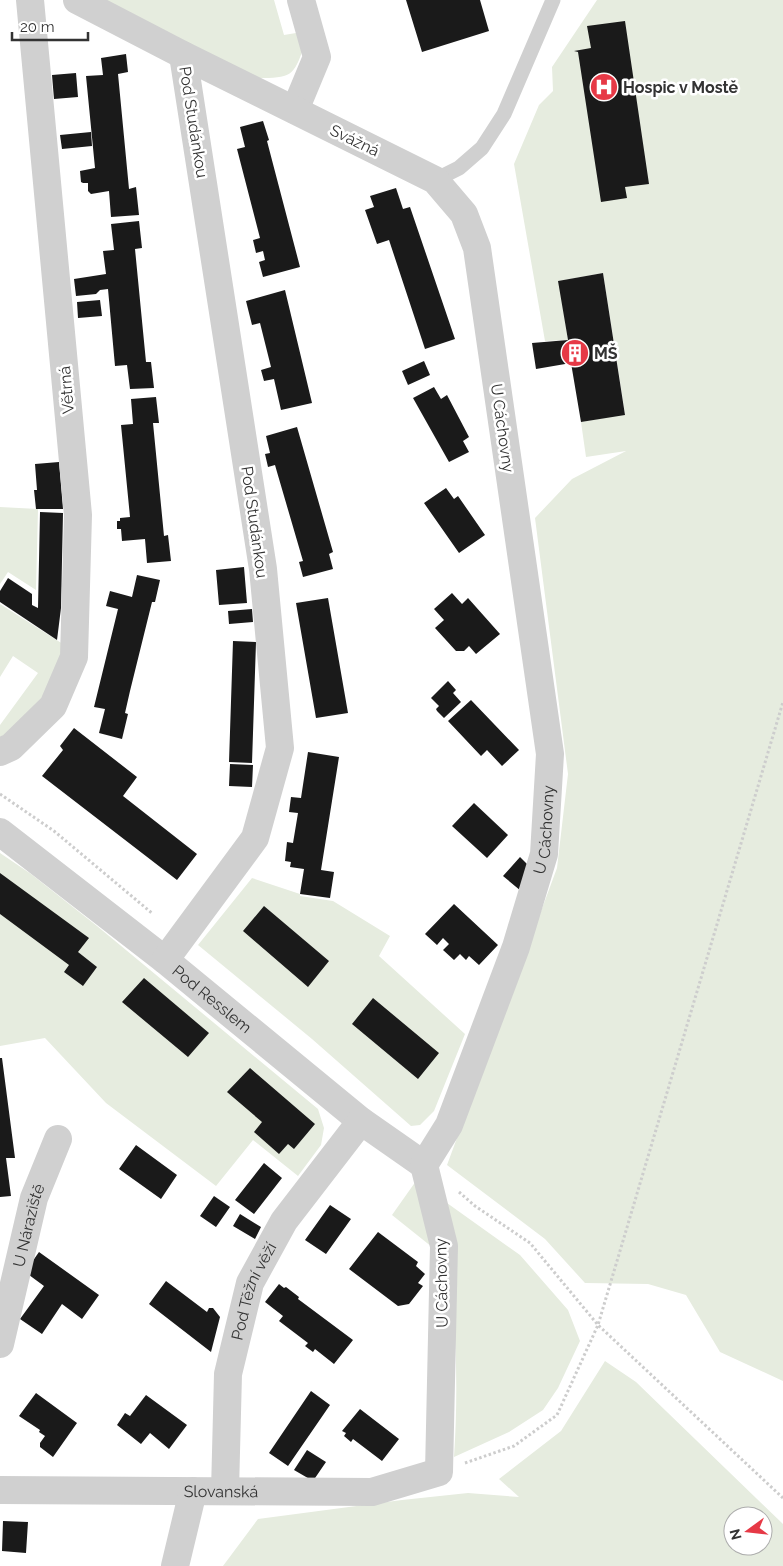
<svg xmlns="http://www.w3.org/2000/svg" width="783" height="1566" font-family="Raleway,sans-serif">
<rect width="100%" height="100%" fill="#fff"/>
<!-- green -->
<path fill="#e6ecdf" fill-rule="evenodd" d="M102 0H274L284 35 296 33 304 46C294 77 290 78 258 78Z
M597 0H783V1381L720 1352 686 1295 648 1284 585 1283 545 1239 447 1165 557 868 568 774 535 518 572 479 626 451 586 457 581 422 625 414 603 273 559 281 568 340 545 341 514 164 539 105 553 91 552 67Z
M0 507 38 509 36 590 8 572 0 584Z
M0 604 66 646 35 714 0 744V725L38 673 13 656 0 677Z
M0 853 31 874 97 926 318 1109 324 1128 321 1145 298 1176 253 1140 216 1186 106 1103 45 1038 0 1046Z
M252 878 300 894V896L333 901 390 936 379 956 465 1034 434 1111 420 1125 411 1126 312 1039 198 945Z
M416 1181 437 1251 392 1215Z
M447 1203 520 1255 568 1310 580 1341 558 1388 543 1410 509 1432 454 1457C460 1372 453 1288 447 1203Z
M605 1361 636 1382 783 1524V1566H223L258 1519 402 1500 468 1493 519 1497 499 1479 561 1431ZM733 1516H763V1546H733Z"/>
<!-- building -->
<path fill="#1a1a1a" d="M406 0H480L489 31 422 52Z
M625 21 649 184 625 187 627 198 601 202 578 52 574 51 591 48 587 26Z
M126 54 128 72 118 74 129 189 136 187 139 215 111 217 109 191 91 194 88 191V183H83L81 182 80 171 95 168 86 76 103 75 101 58Z
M76 73 78 97 54 99 52 75Z
M263 121 269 140 267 141 273 164 300 267 263 277 259 262 265 260 263 251 256 253 253 240 260 238 237 149 245 147 240 127Z
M91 132 92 146 62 149 60 135Z
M396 188 403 209 410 207 455 339 425 349 389 240 377 244 365 210 374 207 370 196Z
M139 221 142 248 135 249 146 362H151L154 388 130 389 127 365 115 366 108 289 100 290 96 294 76 296 74 279 106 274 103 251 114 250 111 224Z
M603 273 625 415 581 422 571 363 536 369 532 343 568 340 558 281Z
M285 290 312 403 281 410 274 379 264 381 261 370 271 367 260 323 252 325 246 301Z
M100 300 102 316 78 318 77 302Z
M424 361 430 375 408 385 402 371Z
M434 387 441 399 447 395 469 437 463 441 469 452 449 462 413 398Z
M156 397 159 423H153L164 536 168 535 171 561 147 563 145 539 122 541 121 529H117V521H120V518L130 517 121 425 133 424 131 399Z
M297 427 333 552 329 554 333 569 303 577 299 562 303 561 277 472 275 465 268 467 265 454 270 453 266 436Z
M59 462 63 509H36L34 490H37L35 464Z
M446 488 454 499 458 496 485 535 459 553 424 503Z
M40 512 63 513 61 608 57 640 0 602V591L8 578 32 594V605L38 608Z
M244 567 247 603 219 605 216 570Z
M137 575 160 580 155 602H152L130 691 125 713 128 714 122 739 99 733 105 709 94 707 118 609 106 606 110 591 132 597Z
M452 593 462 604 468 598 500 634 476 654 469 646 464 651H456L435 628 444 620 434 609Z
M328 598 348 713 316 718 296 603Z
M252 609 253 622 229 624 228 611Z
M233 641 256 642 252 763 229 762Z
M448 681 456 690 453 693 461 702 444 718 437 711 436 709 439 706 431 698Z
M471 700 519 750 502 766 487 750 481 756 448 721Z
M74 728 137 777 123 796 197 854 177 880 42 776 63 750 60 746Z
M308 752 339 757 321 870 334 872 330 898 300 894 304 869 290 867 291 862 285 861 287 842 293 843 298 813 289 812 291 797 301 798Z
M230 764 253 765 252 787 229 786Z
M474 803 508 835 487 858 452 826Z
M520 857 528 865 521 891 503 876Z
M0 873 89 938 78 952 97 967 83 986 64 972 69 965 0 914Z
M454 904 498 945 479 965 469 956 466 960 460 954 454 960 443 950 449 944 443 938 437 945 425 934Z
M264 906 329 961 308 987 243 931Z
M144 978 209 1033 188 1057 122 1002Z
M373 998 439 1053 418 1079 352 1024Z
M0 1058H2L15 1158H6L11 1196 0 1197Z
M250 1068 315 1124 294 1149 288 1144 279 1154 254 1132 262 1122 227 1092Z
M136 1145 177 1175 161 1199 119 1169Z
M264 1163 282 1178 254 1214 235 1200Z
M214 1196 230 1207 216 1227 200 1216Z
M330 1205 351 1219 326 1254 305 1240Z
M240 1214 261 1227 255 1239 233 1226Z
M378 1232 418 1262 416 1266 425 1274 418 1283 423 1286 409 1304 398 1306 349 1269Z
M39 1252 99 1295 82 1319 62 1304 42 1334 20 1319 44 1286 25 1272Z
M166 1281 207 1312 209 1308H213L220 1317 211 1352 149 1304Z
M279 1284 284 1288 286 1287 299 1297 298 1299 353 1340 334 1364 315 1349 313 1352 305 1346 308 1343 279 1321 283 1316 265 1302Z
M311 1391 330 1405 288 1466 269 1453Z
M36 1393 77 1423 53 1457 40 1447V1443L45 1436 39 1432 40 1430 19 1416Z
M146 1395 187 1425 169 1449 150 1433 141 1444 117 1425 125 1413 130 1416Z
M360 1409 399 1439 382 1461 353 1439 351 1442 344 1436 346 1433 342 1431Z
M307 1450 326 1462 313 1481 294 1470Z
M3 1521 28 1522 26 1553 2 1551Z"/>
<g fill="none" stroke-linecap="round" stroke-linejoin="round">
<!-- path -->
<path stroke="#cdcdcd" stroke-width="3" stroke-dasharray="2.5 2.5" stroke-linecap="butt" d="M0 794 54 831 153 914
M459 1192 475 1206 530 1243 598 1325 783 1498
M465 1463 514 1446 557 1415 598 1325 783 702"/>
<!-- lane -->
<path stroke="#d0d0d0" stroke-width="15" d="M435 180 459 168 482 148 504 114 553 0"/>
<!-- street -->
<g stroke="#d0d0d0" stroke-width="28">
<path d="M295 110 317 57 301 0"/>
<path d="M0 752 11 747 53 706 74 657 78 515 30 0"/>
<path id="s1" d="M0 832 165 960 361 1121 424 1165"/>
<path d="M165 960 255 838 280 748 263 569 183 55"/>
<path id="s2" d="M0 1344 34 1198 58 1139"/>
<path id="s3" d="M0 1490 372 1492 439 1472 444 1246 424 1165 449 1125 516 947 544 854 550 754 477 248 464 214 435 180 183 55 77 0"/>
<path id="s4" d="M225 1491 228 1374 250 1283 284 1221 361 1121"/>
<path d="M175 1566 193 1491"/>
</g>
</g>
<!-- icons -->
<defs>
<symbol id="hospital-disc" viewBox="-11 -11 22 22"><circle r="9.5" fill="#e63946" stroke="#fff"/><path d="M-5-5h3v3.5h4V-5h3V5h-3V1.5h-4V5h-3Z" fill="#fff"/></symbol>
<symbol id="building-disc" viewBox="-11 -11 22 22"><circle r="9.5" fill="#e63946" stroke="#fff"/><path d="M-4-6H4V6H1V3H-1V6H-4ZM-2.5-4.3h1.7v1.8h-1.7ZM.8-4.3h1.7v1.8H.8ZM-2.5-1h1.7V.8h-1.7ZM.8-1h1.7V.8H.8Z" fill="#fff"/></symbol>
</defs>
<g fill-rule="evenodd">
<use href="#hospital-disc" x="588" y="71" width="32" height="32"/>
<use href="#building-disc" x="559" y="337" width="32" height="32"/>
</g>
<g text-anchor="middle" stroke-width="5" stroke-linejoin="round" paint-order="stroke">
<!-- poi labels -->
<g font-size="16" font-weight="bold" fill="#333" stroke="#fff" text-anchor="start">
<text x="623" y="93">Hospic v Mostě</text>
<text x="594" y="359">MŠ</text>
</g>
<!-- street labels -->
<g font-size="16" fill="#333" stroke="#fff">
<text transform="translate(194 122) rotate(81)" y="6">Pod Studánkou</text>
<text transform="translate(355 140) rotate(26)" y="6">Svážná</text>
<text transform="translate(66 390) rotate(-95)" y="6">Větrná</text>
<text transform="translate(503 428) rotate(82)" y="6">U Cáchovny</text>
<text transform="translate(255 522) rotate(82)" y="6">Pod Studánkou</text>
<text dy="6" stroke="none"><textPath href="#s3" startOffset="1110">U Cáchovny</textPath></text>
<text dy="6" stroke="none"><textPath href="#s1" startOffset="270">Pod Resslem</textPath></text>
<text dy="6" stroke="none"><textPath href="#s2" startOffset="122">U Náraziště</textPath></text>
<text transform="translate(441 1283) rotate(-91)" y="6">U Cáchovny</text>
<text dy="6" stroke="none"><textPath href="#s4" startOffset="204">Pod Těžní věží</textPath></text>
<text dy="6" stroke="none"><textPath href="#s3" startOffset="221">Slovanská</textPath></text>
</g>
</g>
<!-- north arrow -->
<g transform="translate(748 1531) rotate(255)"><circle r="24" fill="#ffffff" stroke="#adadad"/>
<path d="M0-4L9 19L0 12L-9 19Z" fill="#e63946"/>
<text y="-8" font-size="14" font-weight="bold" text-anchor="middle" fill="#333333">N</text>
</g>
<!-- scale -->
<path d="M12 32v8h76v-8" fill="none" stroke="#333333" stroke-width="2.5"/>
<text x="20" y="32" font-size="15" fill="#333333" stroke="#ffffff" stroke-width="4" paint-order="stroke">20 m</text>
</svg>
